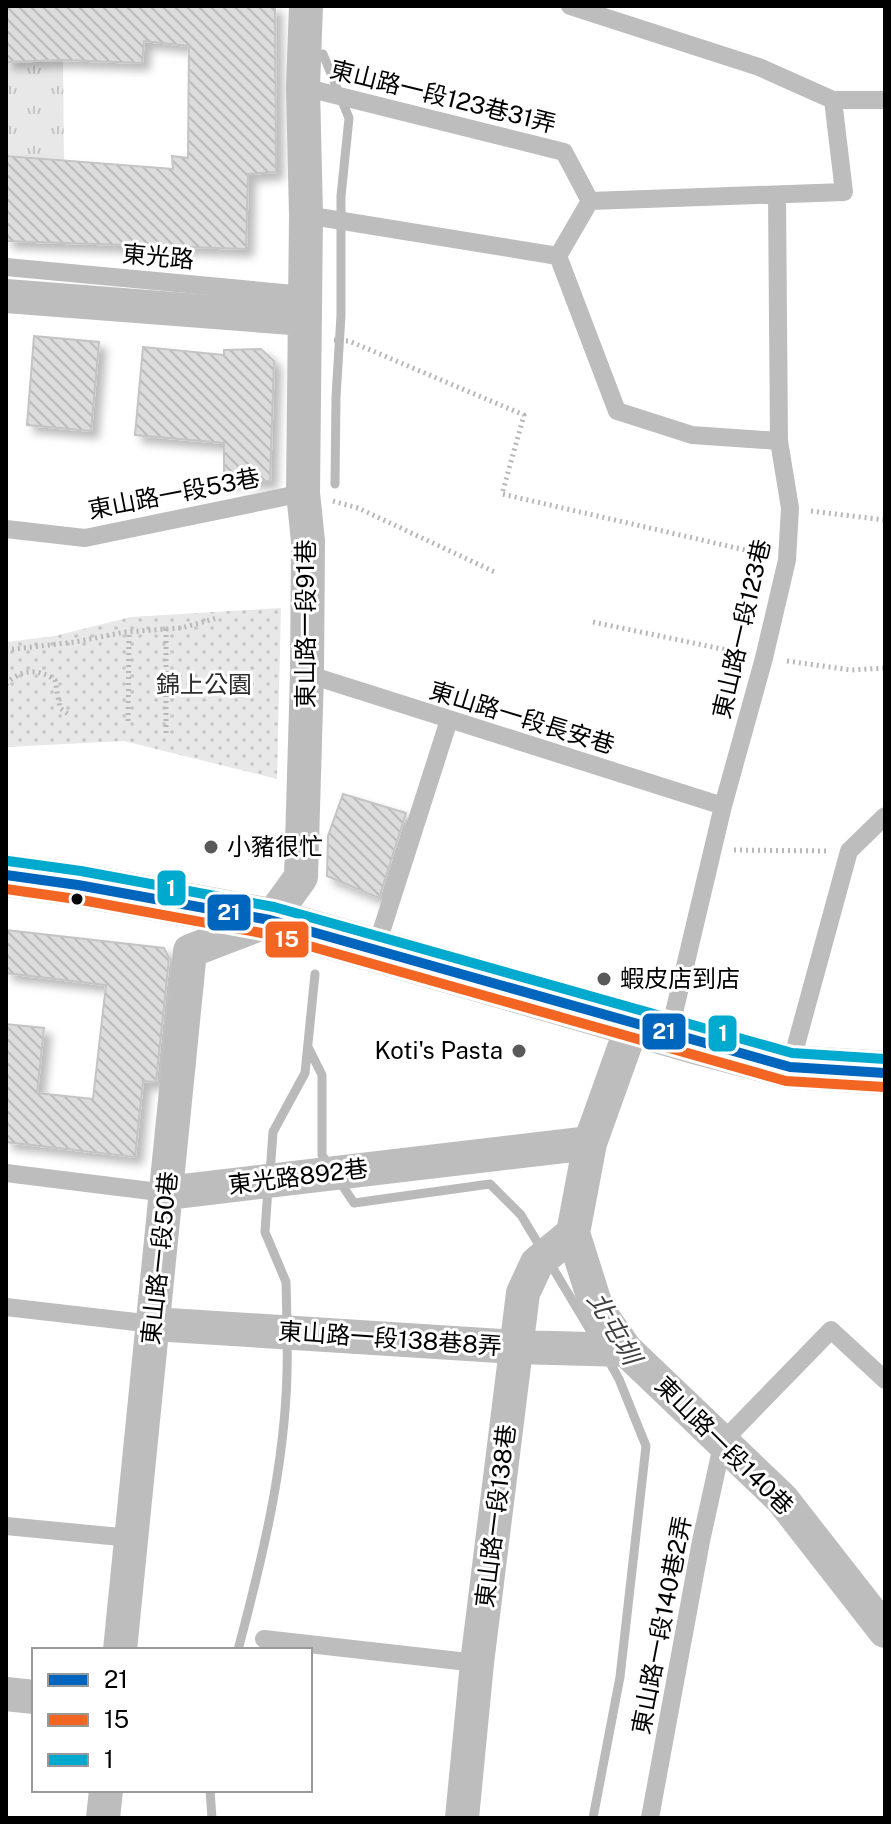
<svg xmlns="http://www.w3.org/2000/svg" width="891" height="1824" font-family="'Public Sans','Noto Sans TC',sans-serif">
<defs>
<pattern id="grass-tufts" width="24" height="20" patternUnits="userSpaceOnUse" patternTransform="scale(2)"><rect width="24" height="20" fill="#e8e8e8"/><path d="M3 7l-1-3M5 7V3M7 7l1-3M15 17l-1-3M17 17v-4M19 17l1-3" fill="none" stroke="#c5c5c5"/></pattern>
<pattern id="park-dots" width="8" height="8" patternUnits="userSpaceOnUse" patternTransform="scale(2)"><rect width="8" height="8" fill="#e8e8e8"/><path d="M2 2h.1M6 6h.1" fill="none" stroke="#c5c5c5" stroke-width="1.8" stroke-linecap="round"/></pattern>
<pattern id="building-back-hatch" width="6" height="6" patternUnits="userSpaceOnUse" patternTransform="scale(2)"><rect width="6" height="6" fill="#dcdcdc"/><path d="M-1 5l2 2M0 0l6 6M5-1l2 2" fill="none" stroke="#bbb"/></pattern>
<filter id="shadow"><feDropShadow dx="7" dy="7" stdDeviation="4" flood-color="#0004"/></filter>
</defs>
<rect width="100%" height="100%" fill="#fff"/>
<!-- grass -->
<path fill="url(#grass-tufts)" d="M63 60 64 160 6 156V62Z"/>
<!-- park -->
<path fill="url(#park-dots)" d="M281 608 277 779 124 741 6 747V642L55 636 131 617Z"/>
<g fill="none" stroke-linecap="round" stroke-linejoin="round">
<!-- stream -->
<path stroke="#bababa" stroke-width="9" d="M323 54 349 118 341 196V315L336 397 335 484
M308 1047 322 1075V1155L329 1166
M270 1174 273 1132 305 1073 315 974
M340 1182 354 1203 490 1184 521 1215 596 1340
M268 1188 265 1232 286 1282 287 1325
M238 1650C265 1549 290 1445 287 1340
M210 1790 212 1818
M593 1818 620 1677 646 1446 619 1379 606 1356"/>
</g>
<!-- building -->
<path fill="url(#building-back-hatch)" stroke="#c4c4c4" stroke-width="2" filter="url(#shadow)" d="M6 6H275L276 172 248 174 246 249 6 241V156L173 169 172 156 188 158 189 46 144 41 142 63 63 60 6 62Z
M34 336 99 342 91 431 27 425Z
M143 347 224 355V350L261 349 274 361 270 481 224 480V443L135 435Z
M343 794 406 813 379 898 327 876 328 836Z
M6 930 164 948 169 958 156 1082 143 1081 135 1157 6 1142V1024L44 1028 37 1093 93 1099 106 985 6 973Z"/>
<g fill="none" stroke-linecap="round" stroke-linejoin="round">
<!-- path -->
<path stroke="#b8b8b8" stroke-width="5" stroke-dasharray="2 4" stroke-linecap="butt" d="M334 340 349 341 524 415 502 494 767 555
M333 501 358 508 497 573
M811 511 885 520
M593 622 741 653
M166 629V737
M6 650 75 642 125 632 181 628 217 618
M787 661 851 670 885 668
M6 684C21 669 38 668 55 680L60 708 68 714
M128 721 129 631
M734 850 828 851"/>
<!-- lane -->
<path stroke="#bdbdbd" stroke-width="18" d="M570 6 759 67 833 100H885
M303 87 564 152 590 201 844 192 833 100
M590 201 558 256 617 411 692 435 779 441
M306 215 558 256
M6 267 305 295
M6 529 85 538 303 493
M307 674 723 806
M376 948 449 720
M669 1034 723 806 764 658 787 560 790 508 779 441 777 196
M790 1067 849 851 885 816
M6 1173 167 1193
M6 1307 153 1324
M6 1526 131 1538
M264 1639 477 1663
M650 1818 701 1541 723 1441 831 1330 885 1380"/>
<!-- street -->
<path stroke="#bdbdbd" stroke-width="34" d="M6 296 305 319
M633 1023 590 1143 573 1233 597 1309 626 1350 782 1499 885 1631
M167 1193 590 1143
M153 1324 516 1347 626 1350
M120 1650 190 951 270 920 301 877 307 674 308 541 303 493 306 215 303 87 306 6
M6 1694 34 1697
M103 1818 106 1790
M462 1818 477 1663 523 1293 537 1263 573 1233"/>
<!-- secondary -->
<path stroke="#bfbfbf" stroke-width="44" d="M6 875 78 885 270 920 702 1044 790 1067 885 1073"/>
<defs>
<path id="bus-1" d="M6 875 78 885 270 920 790 1067 885 1073"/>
<path id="bus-2" d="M6 889 76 899 267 934 786 1081 884 1087"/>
<path id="bus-3" d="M8 861 81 871 274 907 792 1053 885 1059"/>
</defs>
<!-- bus-1 casing -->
<use href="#bus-1" stroke="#fff" stroke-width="16"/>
<!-- bus-2 casing -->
<use href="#bus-2" stroke="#fff" stroke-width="16"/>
<!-- bus-3 casing -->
<use href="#bus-3" stroke="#fff" stroke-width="16"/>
<!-- bus-1 -->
<use href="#bus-1" stroke="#0065bd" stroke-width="10"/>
<!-- bus-2 -->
<use href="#bus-2" stroke="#f26522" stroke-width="10"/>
<!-- bus-3 -->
<use href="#bus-3" stroke="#00a9ce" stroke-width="10"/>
</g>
<!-- markers -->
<g fill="#595959" stroke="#fff" stroke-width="3">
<circle cx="211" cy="847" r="8"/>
<circle cx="604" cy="979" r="8"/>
<circle cx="519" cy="1051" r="8"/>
</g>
<circle fill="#000" stroke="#fff" stroke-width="3" cx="77" cy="899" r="7"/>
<g text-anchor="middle" stroke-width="6" stroke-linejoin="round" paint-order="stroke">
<!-- street labels -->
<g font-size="24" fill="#000" stroke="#fff">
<text transform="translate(443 97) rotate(14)" y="8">東山路一段123巷31弄</text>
<text transform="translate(158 257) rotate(5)" y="8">東光路</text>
<text transform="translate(174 494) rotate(-11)" y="8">東山路一段53巷</text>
<text transform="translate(306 624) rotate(-90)" y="8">東山路一段91巷</text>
<text transform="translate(742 629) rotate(-77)" y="8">東山路一段123巷</text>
<text transform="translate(522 718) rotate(17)" y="8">東山路一段長安巷</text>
<text transform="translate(298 1177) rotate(-7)" y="8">東光路892巷</text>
<text transform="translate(160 1258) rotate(-84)" y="8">東山路一段50巷</text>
<text transform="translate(390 1339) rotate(4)" y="8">東山路一段138巷8弄</text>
<text transform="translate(724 1446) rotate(45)" y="8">東山路一段140巷</text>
<text transform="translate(496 1516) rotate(-83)" y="8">東山路一段138巷</text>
<text transform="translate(662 1625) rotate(-79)" y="8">東山路一段140巷2弄</text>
</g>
<!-- park labels -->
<g font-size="24" fill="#2d2d2d" stroke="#fff">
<text x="204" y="693">錦上公園</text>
</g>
<!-- poi labels -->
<g font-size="24" fill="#000" stroke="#fff" text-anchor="start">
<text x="227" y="855">小豬很忙</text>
<text x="620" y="987">蝦皮店到店</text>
<text x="503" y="1059" text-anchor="end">Koti's Pasta</text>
</g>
<!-- water labels -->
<g font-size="26" font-style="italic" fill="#3e3e3e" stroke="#fff">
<text transform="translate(614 1328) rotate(60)" y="9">北屯圳</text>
</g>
</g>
<g stroke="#fff" stroke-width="3">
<rect x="156" y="869" width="31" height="38" rx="8" fill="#00a9ce"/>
<rect x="206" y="893" width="46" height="39" rx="8" fill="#0065bd"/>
<rect x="264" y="920" width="46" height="39" rx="8" fill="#f26522"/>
<rect x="641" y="1012" width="46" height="39" rx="8" fill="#0065bd"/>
<rect x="707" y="1014" width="31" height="39" rx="8" fill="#00a9ce"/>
</g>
<g font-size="22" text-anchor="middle" font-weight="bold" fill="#fff">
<text x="171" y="896">1</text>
<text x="229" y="920">21</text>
<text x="287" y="947">15</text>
<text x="664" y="1039">21</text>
<text x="723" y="1041">1</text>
</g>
<!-- border -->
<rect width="891" height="1824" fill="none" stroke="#000000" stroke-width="16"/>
<!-- legend -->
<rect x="32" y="1648" width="280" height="144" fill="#ffffff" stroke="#999999" stroke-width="2"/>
<rect x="48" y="1674" width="40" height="12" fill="#0065bd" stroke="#999999" stroke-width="2"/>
<text x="104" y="1688" font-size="24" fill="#000000">21</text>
<rect x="48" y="1714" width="40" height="12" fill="#f26522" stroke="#999999" stroke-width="2"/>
<text x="104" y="1728" font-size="24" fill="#000000">15</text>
<rect x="48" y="1754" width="40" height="12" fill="#00a9ce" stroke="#999999" stroke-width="2"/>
<text x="104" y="1768" font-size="24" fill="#000000">1</text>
</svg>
